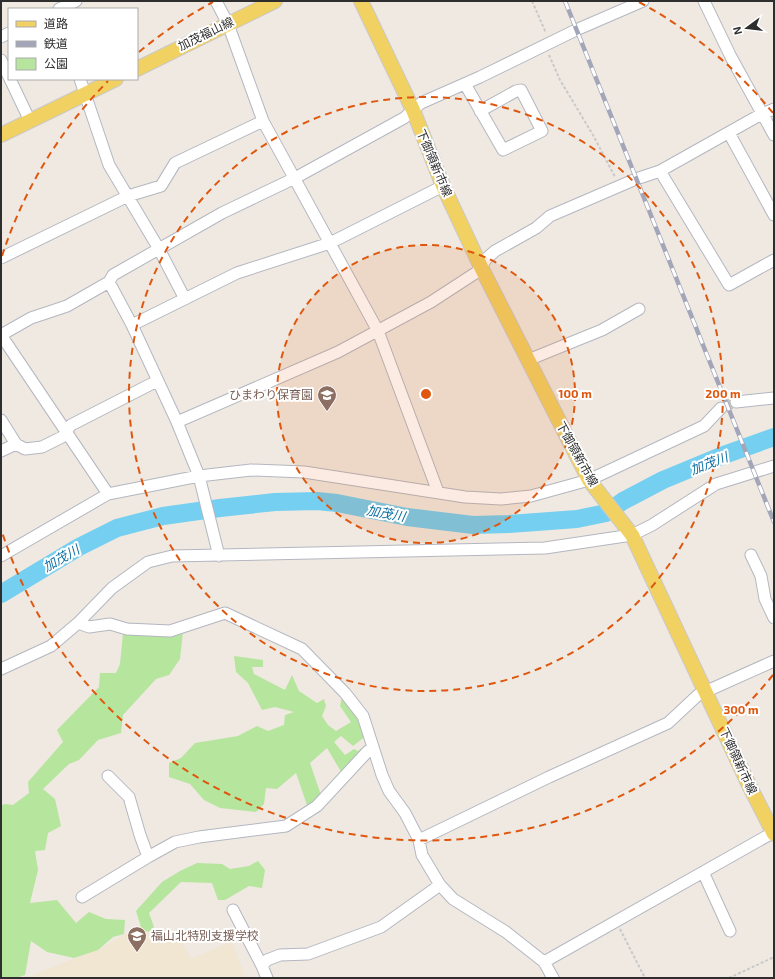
<svg xmlns="http://www.w3.org/2000/svg" width="775" height="979" font-family="'Exo 2','Noto Sans JP',sans-serif">
<rect width="100%" height="100%" fill="#efe9e1"/>
<!-- education -->
<path fill="#f0e6d1" d="M150 923 157 938 177 933 191 959 232 941 245 978H26L103 947 141 925Z"/>
<!-- green -->
<path fill="#b6e59e" d="M183 631 180 659 169 675 156 679 123 715 121 733 98 740 79 760 69 764 43 789 55 799 61 826 48 833 45 850 35 851 38 870 30 903 57 900 76 923 89 912 106 919 125 920 124 934 113 937 98 950 74 958 47 952 31 941 25 975 16 978H1V805L6 804 13 805 29 793 28 782 63 742 57 730 99 687 100 673H116L120 664 123 633C145 636 162 635 183 631Z
M234 656 263 660V667H252L254 674 285 690 292 675 299 691 317 703 324 699 326 706 322 716 328 725 336 731 351 722 340 706 342 697 360 717 366 736 353 746 341 736 334 742 345 755 354 749 358 751 366 745 368 749 343 775 327 748 310 763 322 798 308 808 296 773 277 789 266 788 264 804 256 812 220 808 204 800 190 784 169 777V763L181 758 195 743 238 736 257 726 268 731 284 725 285 715 294 712 275 707 262 710 248 683 236 672Z
M258 861 265 870 262 888 249 886 225 900H218L212 883 181 882 149 913 154 927 149 932 142 930 136 911 162 882 180 871 197 863 222 864 230 869 249 866Z"/>
<g fill="none" stroke-linecap="round" stroke-linejoin="round">
<!-- river -->
<path stroke="#75cff0" stroke-width="18" d="M1 594 79 547 117 528 163 516 220 508 275 502 317 501 337 503 407 517 473 525 509 524 577 519 606 513 623 501 663 480 721 456 774 437"/>
<!-- minor-tunnel -->
<path stroke="#c8c4bd" stroke-width="11" stroke-dasharray="11 5.5" stroke-linecap="butt" d="M721 408 736 402"/>
<defs>
<path id="minor" d="M216 1 228 24 263 121 378 331 438 492
M704 1 731 57 774 135
M59 9 76 1
M1 37 9 33
M1 60 9 77
M10 79 30 121
M80 79 109 165 159 249 185 299
M465 84 503 150 542 131 521 90 516 91 480 111
M729 133 774 215
M660 171 729 285 774 260
M1 258 128 196 161 186 175 163 263 121
M109 282 132 325 177 422 199 476 219 556
M132 325 237 273 330 243 443 186
M1 335 31 318 67 306 109 282 113 275 222 213 295 178 404 118 421 103 480 77 576 30 643 1
M1 335 108 494
M528 360 602 330 639 309
M736 402 774 398
M1 420 16 444
M177 422 338 352 431 302 477 272 487 258 495 251 536 228 550 216 636 179 660 171 758 116 774 109
M1 451 16 444 25 449 42 447 62 437 71 425 157 381
M751 555 761 576 765 599 774 618
M1 556 108 494 199 476 251 470 304 472 465 497 501 499 531 496 589 480 704 426 721 408
M78 623 89 627 110 624 127 629 170 631 225 613 302 649 345 693 363 716 382 775 389 791 405 813 419 840 422 855 440 885 453 899 506 932 544 962 553 978
M1 669 51 646 78 623 112 588 148 562 172 556 545 548 632 535 652 525 716 484 774 466
M108 776 129 797 140 835 148 857
M419 840 549 777 668 723 698 695 774 661
M703 872 730 931
M82 897 148 857 175 842 199 837 286 826 317 806 368 751 373 749
M233 910 262 966
M544 962 774 832
M267 978 262 966 267 960 280 955 308 954 381 927 440 885"/>
<path id="major" d="M361 1 413 110 443 186 481 267 589 480 632 535 748 783 774 834
M137 69 275 1
M1 135 116 79"/>
</defs>
<!-- minor casing -->
<use href="#minor" stroke="#b4b7c1" stroke-width="13"/>
<!-- major casing -->
<use href="#major" stroke="#c9c9c9" stroke-width="16"/>
<!-- path -->
<path stroke="#c9c9c9" stroke-width="2" stroke-dasharray="3 2" stroke-linecap="butt" d="M532 1 546 33
M549 55 560 80 593 135 615 177
M620 929 645 978
M729 978 774 957"/>
<!-- minor -->
<use href="#minor" stroke="#fff" stroke-width="11"/>
<!-- major -->
<use href="#major" stroke="#f2d163" stroke-width="14"/>
<defs>
<path id="rail" d="M565 1 774 522"/>
</defs>
<!-- rail casing -->
<use href="#rail" stroke="#a3a6b8" stroke-width="4.5"/>
<!-- rail -->
<use href="#rail" stroke="#fff" stroke-width="3" stroke-dasharray="9" stroke-linecap="butt"/>
</g>
<!-- distance rings -->
<circle cx="426" cy="394" r="149" fill="#df570e" fill-opacity=".12"/>
<g fill="none" stroke="#df570e" stroke-width="2" stroke-dasharray="7 5">
<circle cx="426" cy="394" r="149"/>
<circle cx="426" cy="394" r="297"/>
<path d="M773 675A446 446 0 0 1 2 532M2 256A446 446 0 0 1 108 81M139 52A446 446 0 0 1 213 2M639 2A446 446 0 0 1 773 113"/>
</g>
<!-- icons -->
<defs>
<symbol id="school-pin" viewBox="-11 -11 22 30"><path d="M0 17L-7.5 6A9.5 9.5 0 1 1 7.5 6Z" fill="#8d6e63" stroke="#fff"/><path d="M0-5L7-2L0 1L-7-2ZM-4 1L0 2.5L4 1V4Q0 6-4 4Z" fill="#fff"/></symbol>
</defs>
<g fill-rule="evenodd">
<use href="#school-pin" x="316" y="384" width="22" height="30"/>
<use href="#school-pin" x="126" y="925" width="22" height="30"/>
</g>
<g text-anchor="middle" stroke-width="4" stroke-linejoin="round" paint-order="stroke">
<!-- street labels -->
<g font-size="12" fill="#2e2e2e" stroke="#fff">
<text transform="translate(206 34) rotate(-26)" y="4">加茂福山線</text>
<text transform="translate(434 163) rotate(67)" y="4">下御領新市線</text>
<text transform="translate(577 454) rotate(61)" y="4">下御領新市線</text>
<text transform="translate(738 761) rotate(65)" y="4">下御領新市線</text>
</g>
<!-- education labels -->
<g font-size="12" fill="#785e54" stroke="#fff" text-anchor="end">
<text x="313" y="399">ひまわり保育園</text>
<text x="151" y="940" text-anchor="start">福山北特別支援学校</text>
</g>
<!-- water labels -->
<g font-size="13" font-style="italic" fill="#0d6fa3" stroke="#fff">
<text transform="translate(709 463) rotate(-21)" y="5">加茂川</text>
<text transform="translate(386 513) rotate(10)" y="5">加茂川</text>
<text transform="translate(61 558) rotate(-30)" y="5">加茂川</text>
</g>
</g>
<circle cx="426" cy="394" r="6" fill="#df570e" stroke="#fff" stroke-width="2"/>
<g font-size="12" text-anchor="middle" font-weight="bold" fill="#df570e" stroke="#fff" stroke-width="4" stroke-linejoin="round" paint-order="stroke">
<text x="575" y="398">100 m</text>
<text x="723" y="398">200 m</text>
<text x="741" y="714">300 m</text>
</g>
<!-- border -->
<rect width="775" height="979" fill="none" stroke="#2e2e2e" stroke-width="4"/>
<!-- legend -->
<rect x="8" y="8" width="130" height="72" fill="#ffffff" stroke="#ababab"/>
<rect x="16" y="21" width="20" height="6" fill="#f2d163" stroke="#ababab"/>
<text x="44" y="28" font-size="12" fill="#2e2e2e">道路</text>
<rect x="16" y="41" width="20" height="6" fill="#a3a6b8" stroke="#ababab"/>
<text x="44" y="48" font-size="12" fill="#2e2e2e">鉄道</text>
<rect x="16" y="58" width="20" height="12" fill="#b6e59e" stroke="#ababab"/>
<text x="44" y="68" font-size="12" fill="#2e2e2e">公園</text>
<!-- north arrow -->
<g transform="translate(747 28) rotate(255)" stroke="#ffffff" stroke-width="3" paint-order="stroke">
<path d="M0-3L7 15L0 10L-7 15Z" fill="#2e2e2e"/>
<text y="-6" font-size="11" font-weight="bold" text-anchor="middle" fill="#2e2e2e">N</text>
</g>
</svg>
